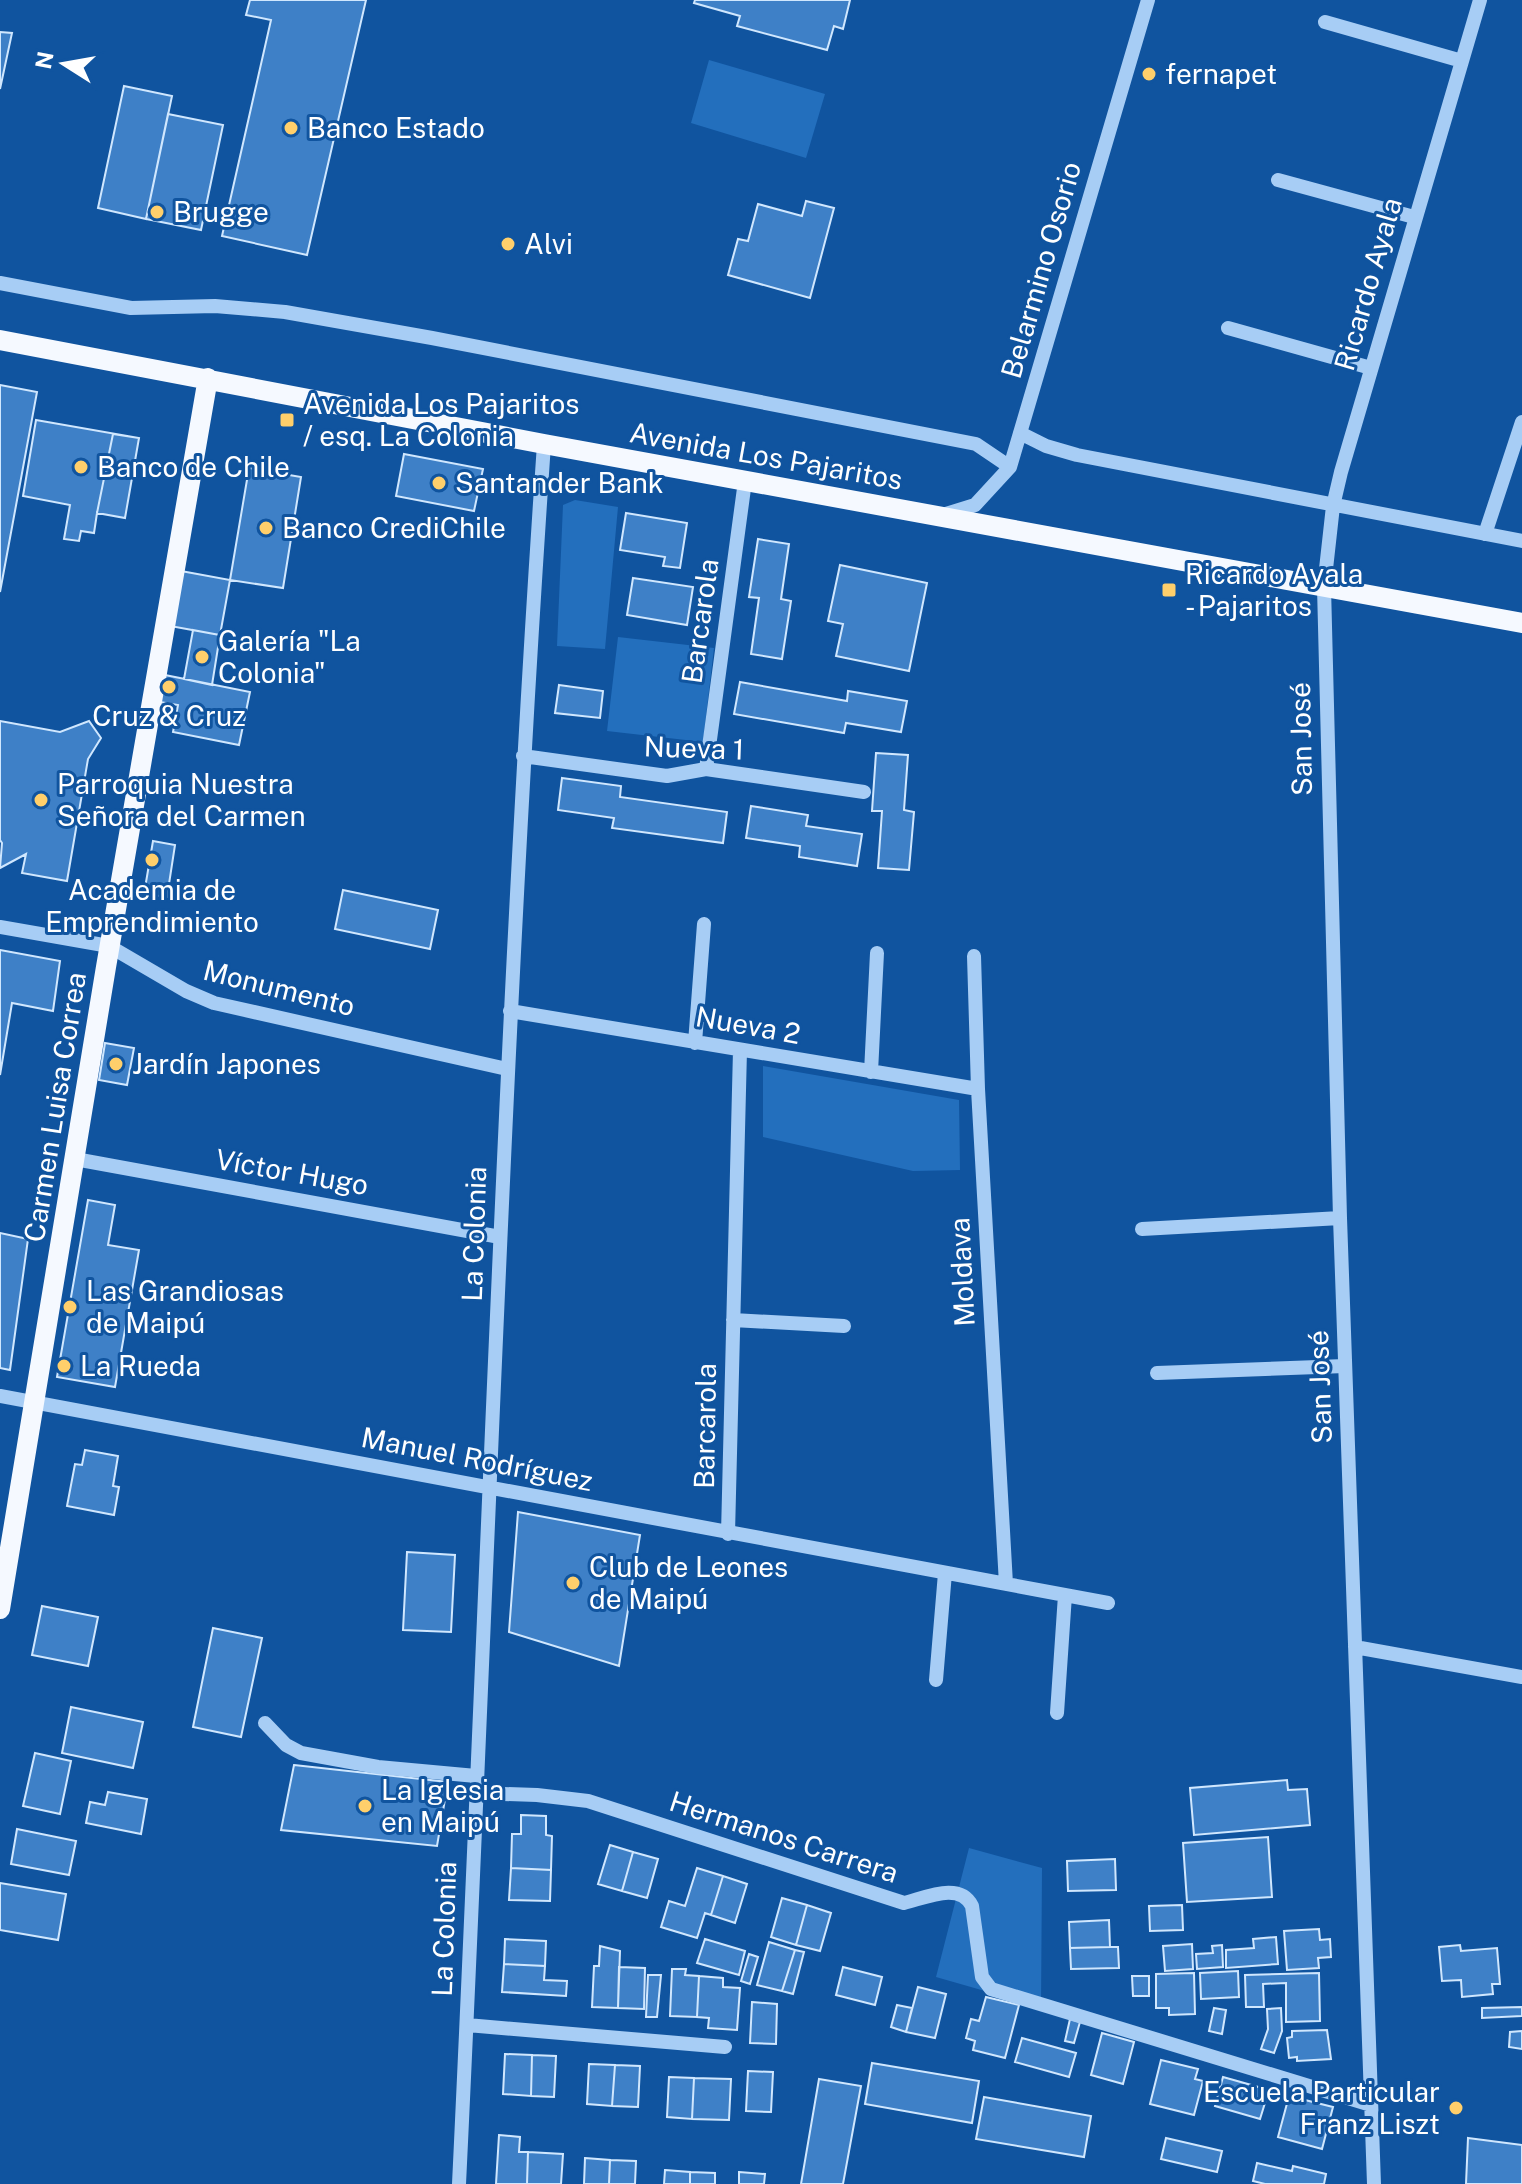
<svg xmlns="http://www.w3.org/2000/svg" width="1522" height="2184" font-family="'Public Sans',sans-serif">
<rect width="100%" height="100%" fill="#10549f"/>
<!-- green -->
<path fill="#236fbd" d="M709 60 825 94 806 158 691 123Z
M575 500 618 507 605 649 557 646 563 505Z
M618 637 714 648 703 742 607 731Z
M763 1066 959 1100 960 1170 913 1171 763 1137Z
M969 1848 1042 1868 1041 2007 936 1977Z"/>
<!-- building -->
<path fill="#3e80c7" stroke="#d0e7fe" stroke-width="2" d="M250 0H366L307 255 222 236 271 20 246 15Z
M695 0H850L843 29 834 26 827 50 737 26 740 16 694 3Z
M0 32 12 33 0 89Z
M124 86 172 96 146 219 98 208Z
M168 114 223 125 201 230 146 219Z
M806 201 834 208 810 298 728 275 738 239 748 241 758 204 802 216Z
M0 385 37 392 0 592Z
M36 420 139 438 125 518 97 513 94 533 81 531 79 541 64 539 70 505 23 496Z
M113 434 139 438 125 518 97 513Z
M404 454 483 469 474 511 396 496Z
M249 468 301 477 283 588 230 580Z
M626 513 687 523 680 568 663 566 665 557 620 550Z
M758 539 789 544 781 599 791 601 782 659 751 654 759 598 749 597Z
M840 565 927 583 909 671 836 656 843 624 828 621Z
M181 571 230 580 220 635 170 626Z
M633 578 693 587 687 625 627 615Z
M193 630 220 635 212 685 184 679Z
M165 675 250 692 239 745 173 732 178 705 160 702Z
M740 682 847 701 848 691 907 701 901 732 846 723 844 733 734 714Z
M559 685 603 691 600 718 555 713Z
M0 721 60 732 89 721 101 738 88 759 67 881 22 873 26 854 0 868 2 843 0 840Z
M876 753 908 755 904 810 914 812 909 870 878 868 882 811H872Z
M562 778 621 786 620 797 727 812 723 843 612 828 614 818 558 810Z
M751 806 808 815 806 826 862 834 857 866 799 857 800 846 746 838Z
M153 841 175 845 167 897 144 894Z
M343 890 438 910 430 949 335 929Z
M0 950 60 961 53 1011 12 1003 0 1075Z
M105 1043 134 1048 127 1085 99 1080Z
M88 1200 115 1205 108 1245 139 1250 115 1387 57 1377Z
M0 1233 28 1239 10 1370 0 1368Z
M85 1450 118 1456 113 1486 119 1487 114 1515 67 1506 75 1464 82 1465Z
M518 1512 640 1535 619 1666 509 1632Z
M407 1552 455 1555 451 1632 403 1630Z
M42 1606 98 1617 88 1666 32 1655Z
M213 1628 262 1638 241 1737 193 1727Z
M71 1707 143 1722 133 1768 62 1753Z
M35 1753 71 1761 60 1814 23 1806Z
M294 1765 448 1782 437 1846 281 1830Z
M1287 1780 1288 1790 1307 1789 1310 1825 1194 1835 1190 1788Z
M108 1792 147 1799 141 1834 86 1823 90 1802 105 1805Z
M521 1815 546 1816V1835L552 1836 551 1870 511 1868 512 1834H521Z
M17 1829 76 1841 69 1875 11 1864Z
M1268 1837 1272 1897 1187 1902 1183 1843Z
M610 1845 633 1852 622 1891 598 1884Z
M633 1852 658 1859 647 1898 622 1891Z
M1115 1859 1116 1890 1068 1891 1067 1861Z
M511 1868 551 1870 550 1901 509 1900Z
M697 1868 723 1876 711 1915 705 1913 697 1938 661 1927 669 1901 685 1906Z
M723 1876 747 1884 735 1923 711 1915Z
M0 1883 66 1894 58 1940 0 1930Z
M782 1898 807 1905 796 1945 771 1937Z
M807 1905 831 1913 820 1951 796 1945Z
M1182 1905 1183 1930 1150 1931 1149 1906Z
M1109 1920 1110 1947 1070 1948 1069 1922Z
M1319 1929 1320 1940 1330 1939 1331 1957 1318 1958 1319 1968 1287 1970 1284 1931Z
M1276 1937 1278 1964 1226 1968V1950L1254 1948 1253 1939Z
M505 1939 546 1941 545 1966 504 1964Z
M705 1939 745 1951 739 1975 697 1963Z
M769 1942 795 1950 782 1991 757 1985Z
M1192 1944 1193 1969 1165 1971 1163 1946Z
M1222 1945 1223 1967 1197 1969 1196 1954 1213 1953 1212 1946Z
M1460 1945 1461 1951 1497 1948 1500 1984H1492L1493 1994 1462 1997 1461 1980 1442 1981 1439 1947Z
M600 1946 620 1951 618 2008 592 2007 594 1966H599Z
M1110 1947H1118L1119 1968 1071 1969 1070 1948Z
M795 1950 804 1952 793 1994 782 1991Z
M749 1954 758 1957 750 1984 741 1981Z
M504 1964 545 1966 544 1980 567 1981 566 1996 502 1992Z
M619 1967 645 1968 644 2009 618 2008Z
M843 1967 882 1977 875 2005 836 1995Z
M672 1969H686L685 1975 699 1976 697 2017 670 2016Z
M1238 1971 1239 1997 1201 1999 1200 1973Z
M1194 1973 1195 2014 1169 2015V2008H1156V1974Z
M1319 1973 1320 2021 1286 2022V1983L1263 1984 1264 2007H1246L1245 1975Z
M648 1975H661L657 2017H646Z
M699 1976 723 1978V1987L740 1988 737 2030 708 2028 709 2018 697 2017Z
M1132 1976H1149V1996H1133Z
M918 1987 946 1994 935 2038 906 2032Z
M986 1997 1019 2005 1005 2058 973 2050 975 2041 966 2038 971 2019 979 2021Z
M752 2002 777 2004 776 2044 750 2043Z
M897 2005 912 2008 906 2032 891 2027Z
M1522 2007V2016L1482 2018V2008Z
M1214 2008 1226 2010 1222 2034 1209 2031Z
M1281 2008 1282 2031 1274 2053 1261 2049 1268 2029 1267 2009Z
M1070 2019 1080 2022 1074 2043 1065 2041Z
M1327 2030 1331 2059 1297 2061V2057L1289 2058 1287 2038 1292 2037V2031Z
M1522 2031V2049L1509 2047 1510 2032Z
M1102 2033 1134 2042 1123 2084 1091 2075Z
M1022 2038 1076 2053 1069 2077 1015 2062Z
M505 2054 532 2055 531 2096 503 2094Z
M532 2055 556 2056 554 2097 531 2096Z
M1161 2060 1198 2069 1195 2079 1203 2081 1194 2115 1150 2104Z
M872 2063 979 2081 972 2123 865 2104Z
M589 2064 615 2065 612 2106 587 2104Z
M615 2065 640 2066 638 2107 612 2106Z
M748 2071 773 2072 771 2112 746 2111Z
M669 2077 694 2078 692 2119 667 2117Z
M1223 2077 1269 2090 1260 2119 1215 2106Z
M694 2078 731 2079 729 2120 692 2119Z
M819 2079 861 2086 843 2184H801Z
M1289 2096 1333 2107 1322 2149 1278 2137Z
M984 2097 1091 2116 1084 2157 976 2139Z
M499 2135 520 2137 519 2152H528L527 2184H496Z
M1166 2138 1222 2151 1217 2172 1161 2159Z
M1468 2138 1522 2145V2184H1466Z
M528 2152 563 2154 561 2184H527Z
M585 2158 610 2160 609 2184H584Z
M610 2160 636 2161 635 2184H609Z
M1257 2163 1292 2171 1293 2166 1326 2174 1324 2184H1265L1253 2181Z
M665 2170 690 2172V2184H664Z
M690 2172 715 2173V2184H690Z
M739 2172 765 2174 764 2184H739Z"/>
<g fill="none" stroke-linecap="round" stroke-linejoin="round">
<!-- minor -->
<path stroke="#a7cdf5" stroke-width="14" d="M1325 22 1462 61
M1278 180 1414 217
M0 283 131 308 215 306 285 312 432 338 976 444 1010 467
M1228 328 1371 368
M1020 433 1046 446 1077 455 1522 541
M946 514 975 505 1010 467 1148 0
M1485 534 1522 422
M523 756 667 776 706 769 864 792
M706 769 745 481
M0 927 109 946 186 991 214 1003 507 1069
M974 956 978 1089 1006 1584
M510 1011 978 1089
M695 1043 704 924
M871 1072 877 953
M75 1159 500 1237
M1142 1229 1340 1218
M733 1320 844 1326
M1157 1373 1345 1366
M0 1396 1108 1603
M728 1534 740 1050
M1355 1647 1522 1677
M936 1680 945 1573
M1057 1713 1065 1595
M265 1723 286 1745 301 1753 378 1767 476 1776
M475 1793 537 1795 588 1801 904 1903C925 1898 960 1881 972 1906L982 1977 991 1989 1371 2105
M467 2025 725 2047
M459 2184C487 1604 504 1024 544 444
M1374 2184 1340 1218 1324 587 1333 506 1341 472 1480 0"/>
<!-- major -->
<path stroke="#f5f9ff" stroke-width="20" d="M0 340 544 444 1522 623
M0 1609 106 967 208 378"/>
</g>
<!-- markers -->
<g fill="#ffcf6b" stroke="#10549f" stroke-width="3">
<circle cx="1149" cy="74" r="8"/>
<circle cx="291" cy="128" r="8"/>
<circle cx="157" cy="212" r="8"/>
<circle cx="508" cy="244" r="8"/>
<rect x="279" y="412" width="16" height="16" rx="4"/>
<circle cx="81" cy="467" r="8"/>
<circle cx="439" cy="483" r="8"/>
<circle cx="266" cy="528" r="8"/>
<rect x="1161" y="582" width="16" height="16" rx="4"/>
<circle cx="202" cy="657" r="8"/>
<circle cx="169" cy="687" r="8"/>
<circle cx="41" cy="800" r="8"/>
<circle cx="152" cy="860" r="8"/>
<circle cx="116" cy="1064" r="8"/>
<circle cx="70" cy="1307" r="8"/>
<circle cx="64" cy="1366" r="8"/>
<circle cx="573" cy="1583" r="8"/>
<circle cx="365" cy="1806" r="8"/>
<circle cx="1456" cy="2108" r="8"/>
</g>
<g text-anchor="middle" stroke-width="6" stroke-linejoin="round" paint-order="stroke">
<!-- poi labels -->
<g font-size="28" fill="#fff" stroke="#10549f" text-anchor="start">
<text x="1165" y="84">fernapet</text>
<text x="307" y="138">Banco Estado</text>
<text x="173" y="222">Brugge</text>
<text x="524" y="254">Alvi</text>
<text x="303" y="414">Avenida Los Pajaritos<tspan x="303" dy="32">/ esq. La Colonia</tspan></text>
<text x="97" y="477">Banco de Chile</text>
<text x="455" y="493">Santander Bank</text>
<text x="282" y="538">Banco CrediChile</text>
<text x="1185" y="584">Ricardo Ayala<tspan x="1185" dy="32">- Pajaritos</tspan></text>
<text x="218" y="651">Galería "La<tspan x="218" dy="32">Colonia"</tspan></text>
<text x="169" y="726" text-anchor="middle">Cruz &amp; Cruz</text>
<text x="57" y="794">Parroquia Nuestra<tspan x="57" dy="32">Señora del Carmen</tspan></text>
<text x="152" y="900" text-anchor="middle">Academia de<tspan x="152" dy="32">Emprendimiento</tspan></text>
<text x="132" y="1074">Jardín Japones</text>
<text x="86" y="1301">Las Grandiosas<tspan x="86" dy="32">de Maipú</tspan></text>
<text x="80" y="1376">La Rueda</text>
<text x="589" y="1577">Club de Leones<tspan x="589" dy="32">de Maipú</tspan></text>
<text x="381" y="1800">La Iglesia<tspan x="381" dy="32">en Maipú</tspan></text>
<text x="1440" y="2102" text-anchor="end">Escuela Particular<tspan x="1440" dy="32">Franz Liszt</tspan></text>
</g>
<!-- street labels -->
<g font-size="28" fill="#fff" stroke="#10549f">
<text transform="translate(1041 270) rotate(-74)" y="10">Belarmino Osorio</text>
<text transform="translate(1368 284) rotate(-74)" y="10">Ricardo Ayala</text>
<text transform="translate(766 456) rotate(10)" y="10">Avenida Los Pajaritos</text>
<text transform="translate(700 621) rotate(-82)" y="10">Barcarola</text>
<text transform="translate(1301 739) rotate(-91)" y="10">San José</text>
<text transform="translate(694 748) rotate(2)" y="10">Nueva 1</text>
<text transform="translate(279 988) rotate(14)" y="10">Monumento</text>
<text transform="translate(748 1025) rotate(10)" y="10">Nueva 2</text>
<text transform="translate(55 1107) rotate(-81)" y="10">Carmen Luisa Correa</text>
<text transform="translate(292 1172) rotate(10)" y="10">Víctor Hugo</text>
<text transform="translate(474 1234) rotate(-88)" y="10">La Colonia</text>
<text transform="translate(962 1272) rotate(-93)" y="10">Moldava</text>
<text transform="translate(1320 1387) rotate(-92)" y="10">San José</text>
<text transform="translate(705 1426) rotate(-89)" y="10">Barcarola</text>
<text transform="translate(477 1459) rotate(11)" y="10">Manuel Rodríguez</text>
<text transform="translate(784 1837) rotate(18)" y="10">Hermanos Carrera</text>
<text transform="translate(444 1929) rotate(-88)" y="10">La Colonia</text>
</g>
</g>
<!-- north arrow -->
<g transform="translate(64 64) rotate(281)" stroke="#10549f" stroke-width="6" paint-order="stroke">
<path d="M0-6L14 30L0 20L-14 30Z" fill="#ffffff"/>
<text y="-12" font-size="22" font-weight="bold" text-anchor="middle" fill="#ffffff">N</text>
</g>
</svg>
